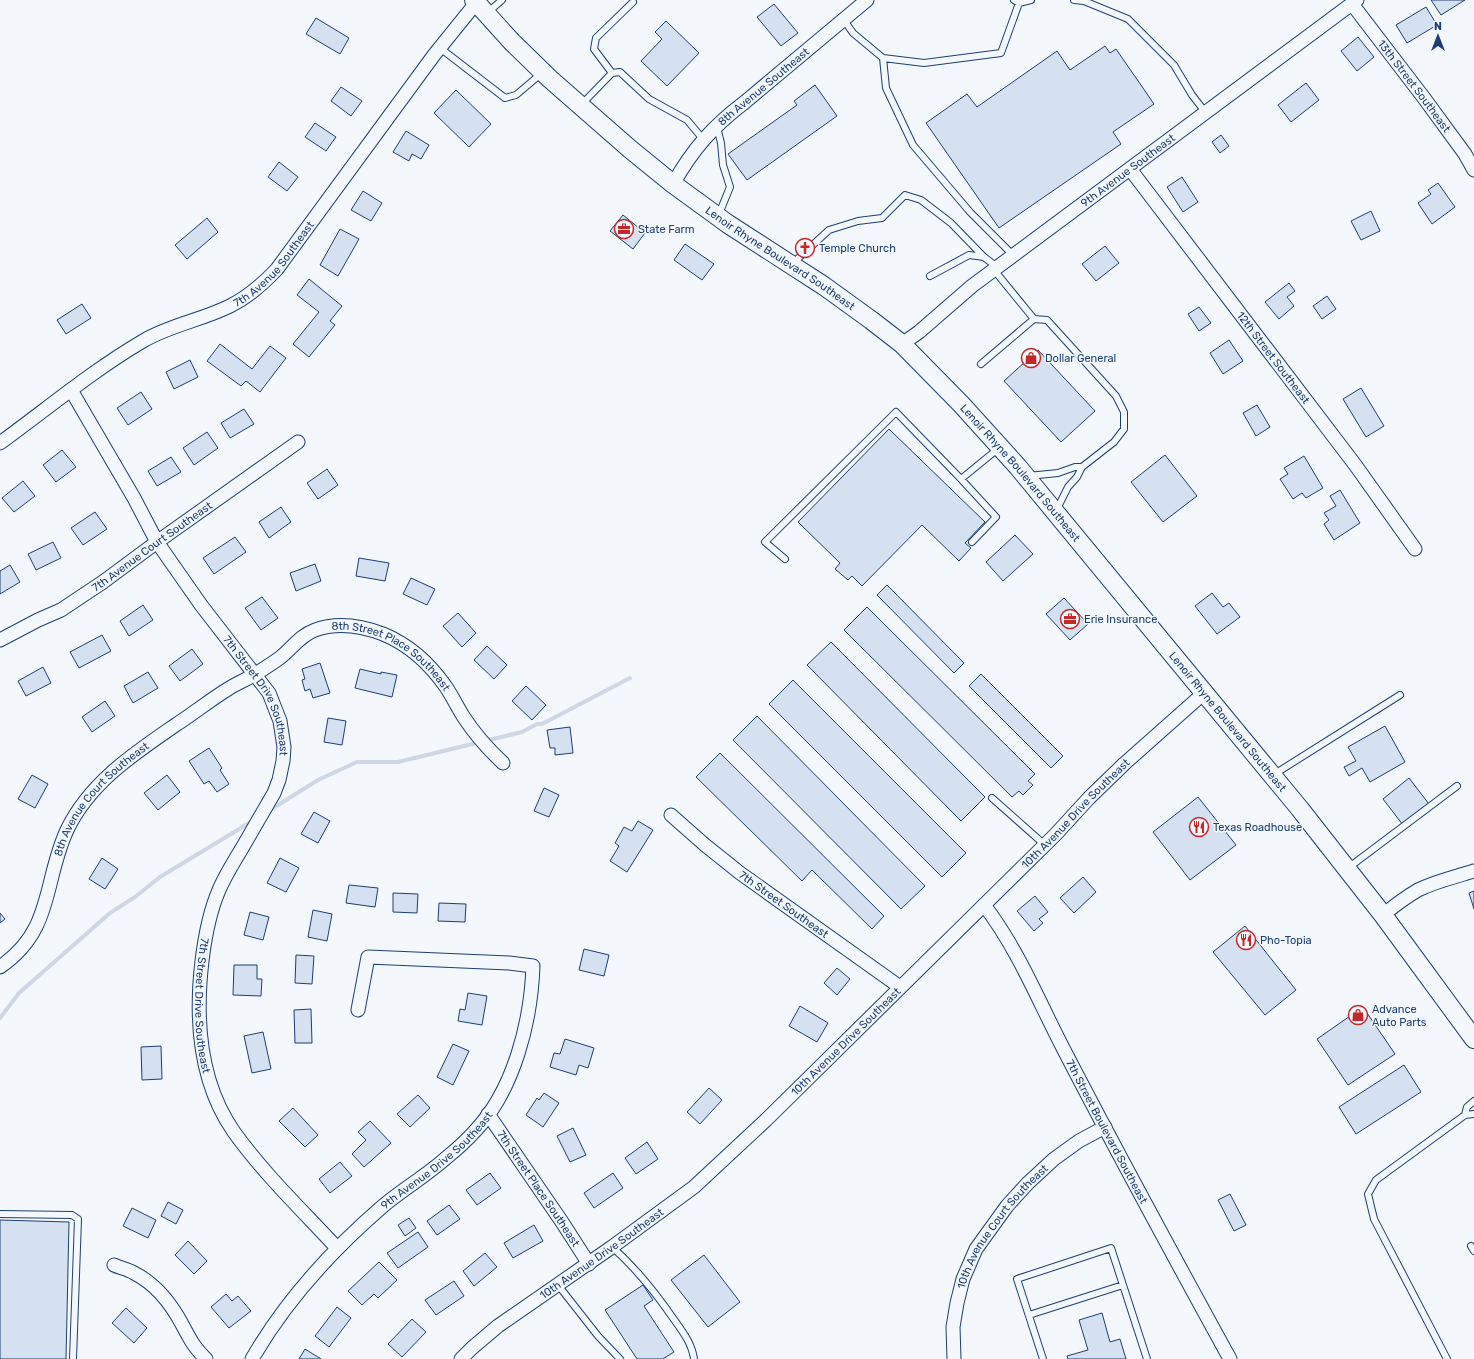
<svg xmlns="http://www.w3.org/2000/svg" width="1474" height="1359" font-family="Rubik,sans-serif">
<rect width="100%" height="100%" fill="#f4f7fb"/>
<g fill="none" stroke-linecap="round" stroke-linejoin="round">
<!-- stream -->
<path stroke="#cfd7e4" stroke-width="4" d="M270 810 318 780 357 762H398L522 732 537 724H542L630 678
M0 1018 19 993 110 913 135 897 160 877 254 820"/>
</g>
<!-- building -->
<path fill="#d5e0f0" stroke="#1d3f73" d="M1431 0H1465L1441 15Z
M774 4 798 33 781 46 757 17Z
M1426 7 1437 25 1407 43 1396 25Z
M316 18 349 38 340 54 306 34Z
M666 21 699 53 667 86 641 61 662 39 655 32Z
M1358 37 1374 57 1357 71 1341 51Z
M1105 46 1110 53 1116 49 1154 104 1113 132 1121 144 999 228 926 123 967 94 977 107 1057 51 1070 70Z
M1306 83 1319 100 1291 122 1278 105Z
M815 85 837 116 747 180 728 154 797 105 794 101Z
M341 87 362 101 351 116 331 101Z
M456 90 491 124 469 147 434 113Z
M315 123 336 137 326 151 305 137Z
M406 131 429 145 421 159 412 154 409 161 393 152Z
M1221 135 1229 146 1220 153 1212 142Z
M279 162 298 177 287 191 268 177Z
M1182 177 1198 202 1183 212 1167 187Z
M1438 183 1455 207 1432 224 1418 203 1431 194 1428 190Z
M363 191 382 203 371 221 351 210Z
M1371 211 1380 231 1361 240 1351 221Z
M623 215 645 233 633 249 610 231Z
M207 218 218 232 187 259 175 245Z
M340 229 359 239 338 276 320 265Z
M685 244 714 264 702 280 674 260Z
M1105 246 1119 263 1096 281 1082 264Z
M309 279 342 306 330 321 335 325 309 357 293 344 319 312 297 295Z
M1289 283 1295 291 1287 297 1294 306 1279 319 1265 302Z
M1327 296 1336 309 1322 319 1313 306Z
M82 304 91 318 66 334 57 320Z
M1199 307 1211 323 1199 331 1188 314Z
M1229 340 1243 361 1223 374 1210 353Z
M220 344 252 369 270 346 286 358 260 392 246 381 241 386 207 361Z
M1038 350 1095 411 1061 442 1004 381Z
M190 360 198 377 174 389 166 372Z
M1361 388 1384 426 1366 437 1343 399Z
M141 392 152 409 128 425 117 408Z
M1257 405 1270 427 1256 436 1243 413Z
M244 409 254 424 230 438 221 423Z
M889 429 985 522 965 543 971 548 959 561 922 525 862 586 852 576 848 580 835 569 840 563 798 522Z
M207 432 218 448 194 465 183 448Z
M62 450 76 467 56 482 43 465Z
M1165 455 1197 496 1163 522 1131 482Z
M1304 456 1323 488 1306 498 1302 493 1293 499 1280 479 1288 474 1284 468Z
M171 457 181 472 157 486 148 471Z
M327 469 338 485 318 499 307 483Z
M23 481 35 496 14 512 2 498Z
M1340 490 1360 523 1334 540 1324 524 1329 520 1324 513 1336 506 1330 496Z
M281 507 291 522 269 538 259 522Z
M95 512 107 529 83 545 71 528Z
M1015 535 1033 554 1003 581 986 562Z
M235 537 246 552 214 574 203 558Z
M53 542 61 558 36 570 28 554Z
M359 558 389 563 385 581 356 576Z
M315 564 321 581 296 591 290 573Z
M10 565 20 582 0 594V571Z
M411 578 435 589 427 605 403 594Z
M887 585 964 663 954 673 877 595Z
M1212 593 1223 607 1229 603 1240 617 1217 634 1195 606Z
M262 597 278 618 261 630 245 608Z
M1064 598 1088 624 1070 640 1046 614Z
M143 605 153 620 129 636 120 621Z
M867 607 1035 774 1028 781 1033 785 1023 795 1019 791 1012 797 844 630Z
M458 613 476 633 462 647 443 626Z
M102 635 111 651 79 668 70 652Z
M831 642 985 797 961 821 807 665Z
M487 646 507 665 494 679 474 660Z
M192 649 203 664 180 681 169 666Z
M320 663 330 693 313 698 310 689 305 691 302 680 305 679 302 669Z
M43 667 51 683 26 696 18 681Z
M360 669 381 674V672L397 675 392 697 355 688Z
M148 672 158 688 133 703 124 686Z
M981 674 1063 756 1051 768 969 686Z
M793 680 966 853 942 877 769 704Z
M526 686 546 705 532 720 512 701Z
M105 701 115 716 92 732 82 717Z
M757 716 925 886 901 909 733 740Z
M328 718 346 721 342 745 324 742Z
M1385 726 1405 762 1370 782 1362 768 1349 776 1344 767 1356 761 1348 747Z
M570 727 573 753 555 755V748H550L547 730Z
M209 748 222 768 220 770 229 784 217 792 209 781 204 784 189 761Z
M720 753 884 916 872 929 812 870 802 881 696 777Z
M32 775 48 784 35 808 18 799Z
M167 775 180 792 158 810 144 793Z
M1409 778 1429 804 1403 825 1383 799Z
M544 788 559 795 549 817 534 811Z
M1198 797 1236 845 1190 880 1153 832Z
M314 812 330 821 318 843 301 834Z
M638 821 653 830 627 872 610 861 619 846 615 843 624 827 632 831Z
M102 858 118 869 105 889 89 879Z
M280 858 299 868 286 892 267 883Z
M1083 877 1096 892 1074 913 1060 898Z
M349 885 378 888 375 907 346 903Z
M1474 891V909L1469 893Z
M393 893 418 894 417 913 393 912Z
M1035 896 1048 912 1039 919 1043 923 1034 931 1017 911Z
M439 903 466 904 465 922 438 921Z
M313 910 332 914 327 941 308 937Z
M250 912 269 917 263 940 244 935Z
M0 913 5 919 0 923Z
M1245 926 1296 990 1265 1015 1213 952Z
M584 949 609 955 604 976 579 970Z
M296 955 314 956 312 984 295 983Z
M234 965H257V979H262L261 996 233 995Z
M837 968 850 979 837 995 824 983Z
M468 993 487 996 482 1025 458 1021 460 1009 465 1010Z
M800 1006 828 1023 817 1042 789 1026Z
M1363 1007 1395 1054 1348 1085 1317 1039Z
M311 1009 312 1043H295L294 1010Z
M263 1032 271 1069 252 1073 244 1036Z
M565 1039 594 1048 588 1068 579 1065 576 1075 550 1067 554 1053 560 1054Z
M453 1044 469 1051 453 1085 437 1077Z
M161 1046 162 1079 142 1080 141 1047Z
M1404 1065 1421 1092 1356 1134 1339 1107Z
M709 1088 722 1100 700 1124 687 1112Z
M544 1093 559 1103 543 1127 526 1115 537 1098 539 1100Z
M418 1095 430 1108 410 1127 397 1114Z
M293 1108 318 1135 305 1147 279 1121Z
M370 1121 391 1143 364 1167 352 1154 366 1140 358 1132Z
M573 1128 586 1155 570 1162 557 1136Z
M647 1142 658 1159 636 1174 625 1158Z
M340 1162 352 1176 330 1193 319 1179Z
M490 1173 501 1188 477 1205 466 1190Z
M613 1173 623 1188 594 1208 584 1193Z
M1230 1194 1246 1225 1234 1231 1218 1200Z
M168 1202 183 1210 176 1224 161 1216Z
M449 1205 460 1219 437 1235 427 1221Z
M132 1208 156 1220 148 1238 123 1226Z
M409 1218 416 1228 405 1236 398 1225Z
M0 1220 69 1222 66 1359H0Z
M534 1225 543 1241 513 1258 504 1243Z
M418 1232 428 1247 398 1268 387 1253Z
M188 1241 207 1261 194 1274 175 1255Z
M485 1253 497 1267 474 1286 463 1271Z
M704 1255 740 1302 708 1327 671 1280Z
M379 1262 397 1280 378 1298 374 1294 362 1305 348 1291Z
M454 1281 464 1296 436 1315 425 1300Z
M643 1285 653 1300 644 1306 674 1352 663 1359H637L605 1310Z
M226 1294 232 1301 238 1296 251 1311 229 1328 211 1307Z
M337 1307 351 1318 329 1347 315 1336Z
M126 1308 147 1328 134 1343 112 1323Z
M1102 1313 1110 1342 1120 1339 1126 1359H1068L1067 1356 1088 1350 1079 1320Z
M412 1319 426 1332 402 1357 388 1344Z
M305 1349 321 1359H299Z"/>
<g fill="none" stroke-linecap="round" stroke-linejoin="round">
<defs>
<path id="lane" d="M1014 0 1019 3 1031 0
M1074 0 1084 1 1128 19 1174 65 1192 95 1206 113
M487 13 502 0
M844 20 853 33 883 58 924 63 1001 53 1019 3
M440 48 505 98 516 95 542 73
M883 58 886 88 913 145 970 212 1013 255
M612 73 594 49 596 38 633 2
M582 104 612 73 620 72 649 99 687 120 703 139
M717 127 721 143 723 165 730 187 719 214
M793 263 829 230 858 221 882 218 905 195 921 200 951 223 984 257
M930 276 969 255 984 257 997 267
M1034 319 1047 320 1116 396 1124 412V429L1114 442 1082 467
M981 364 1034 319 994 270
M1028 476 1058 473 1075 467H1082L1077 477 1068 487 1056 511
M961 479 996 517 972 542
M785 559 765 542 896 412 961 479 999 448
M1273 775 1400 695
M992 798 1045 845
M1348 868 1457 786
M1465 1115 1467 1107 1474 1101
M0 1214 72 1215 78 1219 73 1359
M1471 1246 1474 1251
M612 1247C636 1268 655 1292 673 1318 682 1331 692 1343 694 1359
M558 1285 598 1336 620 1359
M1029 1315 1123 1285
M1043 1359 1017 1279 1111 1248 1147 1359
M1447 1359 1374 1219 1368 1194 1376 1180 1465 1115 1474 1114"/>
<g id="street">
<path id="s1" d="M1352 4 1424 98 1465 154 1474 170"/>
<path id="s2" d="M1130 169 1356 466 1415 549"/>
<path id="s3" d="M673 184C693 149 712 127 745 102L867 0"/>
<path id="s4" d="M902 344 919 332 972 286 1357 0"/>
<path id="s5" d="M71 390 134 498 157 542 201 605 269 693 280 721 284 747 283 761 279 780 274 793C263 812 252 831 241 850 233 863 225 876 219 890 209 913 205 936 202 961 195 1020 199 1082 234 1132 264 1174 302 1210 337 1248"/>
<path id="s6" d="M0 443C47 409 92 371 143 341 170 325 202 320 230 306 248 297 263 284 277 269L434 55 476 3"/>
<path id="s7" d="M0 640 38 620 61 610 103 582 157 542 298 442"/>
<path id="s8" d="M671 815 705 845 740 873 900 987"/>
<path id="s9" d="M984 905C1018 949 1039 1002 1064 1050 1118 1154 1174 1257 1230 1359"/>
<path d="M1383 915C1394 906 1406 897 1418 890 1436 881 1455 877 1474 871"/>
<path id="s10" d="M0 967C54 930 43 882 67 830 90 782 135 753 177 724 194 713 210 700 228 689 237 683 248 679 257 673 265 668 273 663 281 657 292 648 301 635 315 630 337 622 362 626 383 634 410 645 430 664 446 687 452 696 457 706 463 716 474 733 488 749 503 763"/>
<path id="s11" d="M488 1114 562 1222 589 1264"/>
<path d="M114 1265C120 1268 128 1269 134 1273 156 1284 172 1305 183 1326 191 1341 194 1347 206 1359"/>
<path id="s12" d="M252 1359C286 1300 332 1250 383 1206 403 1189 426 1176 446 1158 456 1150 466 1141 475 1131 514 1090 531 1022 533 966L509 963 368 957 358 1010"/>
<path id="s13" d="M461 1359 472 1348 498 1326 612 1247 694 1187 766 1120 1056 834 1089 798 1124 764 1204 693"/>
<path id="s14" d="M954 1359 953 1327 957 1303 963 1279 976 1249 1007 1206 1028 1183 1054 1159 1079 1141 1105 1127"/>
</g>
<g id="secondary">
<path id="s15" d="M474 0 512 42 550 79 630 149 673 184 728 224 824 286 871 320 902 344 961 404 1018 467 1300 809 1383 915 1474 1039"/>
</g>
</defs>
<!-- lane casing -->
<use href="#lane" stroke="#1d3f73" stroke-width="8"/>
<!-- street casing -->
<use href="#street" stroke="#1d3f73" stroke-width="15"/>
<!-- secondary casing -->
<use href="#secondary" stroke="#1d3f73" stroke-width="20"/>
<!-- lane -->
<use href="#lane" stroke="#f4f7fb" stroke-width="6"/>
<!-- street -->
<use href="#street" stroke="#f4f7fb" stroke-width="13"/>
<!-- secondary -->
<use href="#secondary" stroke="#f4f7fb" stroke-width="18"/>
</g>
<!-- icons -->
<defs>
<symbol id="office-ring" viewBox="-11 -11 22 22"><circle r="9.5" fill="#f4f7fb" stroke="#c62828" stroke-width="1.5"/><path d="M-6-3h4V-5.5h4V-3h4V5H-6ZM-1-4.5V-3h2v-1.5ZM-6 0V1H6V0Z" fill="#c62828"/></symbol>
<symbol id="church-ring" viewBox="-11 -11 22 22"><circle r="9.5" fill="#f4f7fb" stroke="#c62828" stroke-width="1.5"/><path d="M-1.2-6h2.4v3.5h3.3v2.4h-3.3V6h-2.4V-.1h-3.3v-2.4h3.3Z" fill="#c62828"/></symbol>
<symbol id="shop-ring" viewBox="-11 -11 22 22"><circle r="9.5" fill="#f4f7fb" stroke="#c62828" stroke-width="1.5"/><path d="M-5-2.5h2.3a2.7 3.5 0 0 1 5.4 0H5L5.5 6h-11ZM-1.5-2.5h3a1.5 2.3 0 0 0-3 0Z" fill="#c62828"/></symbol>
<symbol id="restaurant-ring" viewBox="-11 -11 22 22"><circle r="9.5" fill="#f4f7fb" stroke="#c62828" stroke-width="1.5"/><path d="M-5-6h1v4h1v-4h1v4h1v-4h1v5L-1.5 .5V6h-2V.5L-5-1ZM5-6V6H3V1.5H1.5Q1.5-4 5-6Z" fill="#c62828"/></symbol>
</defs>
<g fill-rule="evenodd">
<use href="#office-ring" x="613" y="218" width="22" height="22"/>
<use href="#church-ring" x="794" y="237" width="22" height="22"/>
<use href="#shop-ring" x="1020" y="347" width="22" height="22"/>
<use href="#office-ring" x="1059" y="608" width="22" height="22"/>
<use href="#restaurant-ring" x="1188" y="816" width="22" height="22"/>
<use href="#restaurant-ring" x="1235" y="929" width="22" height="22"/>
<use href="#shop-ring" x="1347" y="1004" width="22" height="22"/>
</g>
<g text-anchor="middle" stroke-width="3" stroke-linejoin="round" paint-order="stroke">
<!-- street labels -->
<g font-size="11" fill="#1d3f73" stroke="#f4f7fb">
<text dy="4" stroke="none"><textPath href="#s3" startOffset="134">8th Avenue Southeast</textPath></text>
<text dy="4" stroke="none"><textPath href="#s1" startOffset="103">13th Street Southeast</textPath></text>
<text dy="4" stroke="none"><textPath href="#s4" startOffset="285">9th Avenue Southeast</textPath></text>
<text dy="4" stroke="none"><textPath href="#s15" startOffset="402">Lenoir Rhyne Boulevard Southeast</textPath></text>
<text dy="4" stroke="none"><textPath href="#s6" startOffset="331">7th Avenue Southeast</textPath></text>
<text dy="4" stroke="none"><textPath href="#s2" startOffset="237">12th Street Southeast</textPath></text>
<text dy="4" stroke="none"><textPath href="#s15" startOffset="726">Lenoir Rhyne Boulevard Southeast</textPath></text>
<text dy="4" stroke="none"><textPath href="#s7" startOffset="179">7th Avenue Court Southeast</textPath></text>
<text dy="4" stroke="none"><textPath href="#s10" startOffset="565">8th Street Place Southeast</textPath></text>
<text dy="4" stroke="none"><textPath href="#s5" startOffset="360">7th Street Drive Southeast</textPath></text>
<text dy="4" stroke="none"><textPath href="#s15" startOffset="1050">Lenoir Rhyne Boulevard Southeast</textPath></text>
<text dy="4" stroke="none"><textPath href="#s10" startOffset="202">8th Avenue Court Southeast</textPath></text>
<text dy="4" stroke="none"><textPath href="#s13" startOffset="824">10th Avenue Drive Southeast</textPath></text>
<text dy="4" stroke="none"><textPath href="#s8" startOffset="144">7th Street Southeast</textPath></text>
<text dy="4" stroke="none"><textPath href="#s5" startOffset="696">7th Street Drive Southeast</textPath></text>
<text dy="4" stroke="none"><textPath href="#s13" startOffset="500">10th Avenue Drive Southeast</textPath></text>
<text dy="4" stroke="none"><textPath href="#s9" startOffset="258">7th Street Boulevard Southeast</textPath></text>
<text dy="4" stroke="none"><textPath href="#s12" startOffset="273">9th Avenue Drive Southeast</textPath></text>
<text dy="4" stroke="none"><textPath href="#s11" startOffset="90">7th Street Place Southeast</textPath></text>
<text dy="4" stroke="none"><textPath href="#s14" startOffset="147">10th Avenue Court Southeast</textPath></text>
<text dy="4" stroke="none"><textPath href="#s13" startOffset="176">10th Avenue Drive Southeast</textPath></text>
</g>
<!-- poi labels -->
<g font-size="11" fill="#1d3f73" stroke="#f4f7fb" text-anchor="start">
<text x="638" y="233">State Farm</text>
<text x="819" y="252">Temple Church</text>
<text x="1045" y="362">Dollar General</text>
<text x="1084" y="623">Erie Insurance</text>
<text x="1213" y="831">Texas Roadhouse</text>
<text x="1260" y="944">Pho-Topia</text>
<text x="1372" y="1013">Advance<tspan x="1372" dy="13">Auto Parts</tspan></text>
</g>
</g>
<!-- north arrow -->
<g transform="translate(1438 36)" stroke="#f4f7fb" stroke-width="3" paint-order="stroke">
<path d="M0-3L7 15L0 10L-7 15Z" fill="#1d3f73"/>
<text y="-6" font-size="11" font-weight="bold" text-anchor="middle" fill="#1d3f73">N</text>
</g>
</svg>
